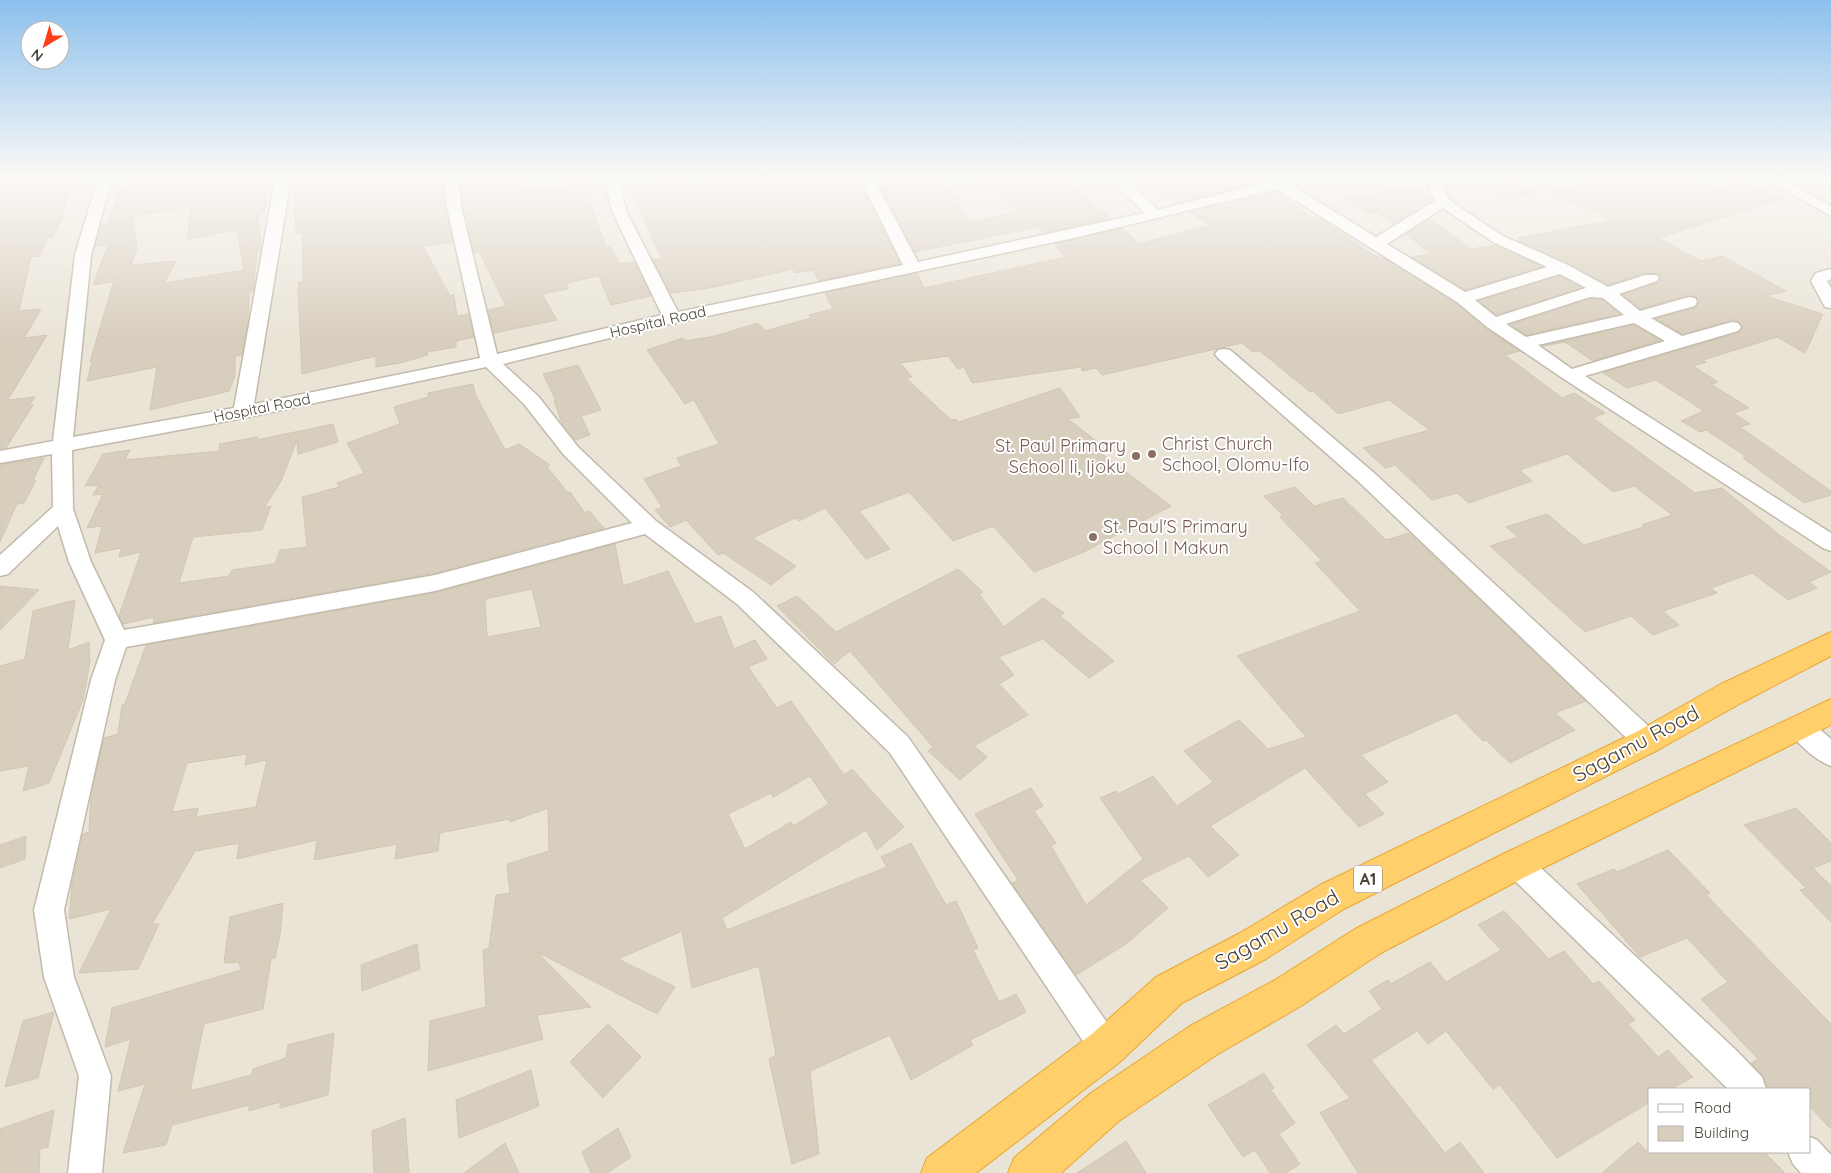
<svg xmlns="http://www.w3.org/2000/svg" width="1831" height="1173" font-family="Quicksand,sans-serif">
<rect width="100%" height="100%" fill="#f6f2ea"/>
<!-- residential -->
<path fill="#eae4d7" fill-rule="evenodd" d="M0 175H1831V1173H0ZM1650 1089H1810V1152H1650Z"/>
<!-- building -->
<path fill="#d8cebe" stroke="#d3c6b1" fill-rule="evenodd" d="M0 175H72L62 218 53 237 47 238 40 256 31 257 19 311 41 309 24 338 47 335 8 400 35 397 29 406 33 405 6 448 0 449Z
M127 175H272L264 212 257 213 261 246 260 251H257L253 292H249L248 321 242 355 235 356V376L229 391 150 410 157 367 87 381 92 362H90L115 277 111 282 93 285 108 245 95 246 101 225H106ZM191 207 187 239 237 230 244 270 164 283 176 261 131 265 137 248 133 216Z
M294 175H442L445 207 453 242 423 246 450 296 454 295 457 316 468 314 474 337 456 341V347L427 352 428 355 400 363 376 367V356L302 374 298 289 299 282 303 281V264L302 232 296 233Z
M460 175H523L524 189 542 191 564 188 562 175H590L593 197 588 198 607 248 611 247 620 264 634 262 651 296 611 305 599 276 566 283 568 289 542 294 557 320 494 333 488 310 506 306 479 251 474 253 463 207Z
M790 175H856L900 264 819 281 813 270 795 273 793 269 710 288 671 293 653 260 662 259 629 186 677 179 680 184 712 180 714 184Z
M874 175H940L969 222 1018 212 976 175H1060L1110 218 1043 233 1037 227 915 252Z
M1130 175H1254L1263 182 1176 204Z
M1616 175H1685L1717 188 1740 180 1783 198 1658 238 1701 261 1722 256 1786 291 1766 296 1823 314 1805 353 1777 337 1703 360 1706 362 1693 366 1718 382 1711 384 1749 408 1733 413 1750 424 1740 427 1831 491V495L1804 503 1743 458 1747 457 1706 430 1700 432 1681 421 1704 411 1656 380 1627 388 1603 373 1739 333 1743 327 1738 321 1732 320 1682 334 1656 319 1695 308 1699 301 1695 296 1688 295 1640 309 1623 295 1658 283 1661 279 1659 274 1644 273 1608 285 1569 263 1519 241H1521L1518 238 1614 220 1551 193Z
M1514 180 1536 192 1510 199 1489 187Z
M1418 187 1433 200 1427 204 1412 206 1417 210 1393 224 1377 212 1369 214 1346 198Z
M1276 191 1311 218 1318 217 1373 255 1389 261 1456 304 1486 329 1520 351 1505 355 1562 398 1574 393 1605 413 1593 418 1695 493 1722 488 1778 534 1831 572 1809 582 1817 588 1788 600 1752 573 1711 588 1717 593 1663 611 1679 625 1653 635 1631 616 1585 632 1490 546 1518 537 1506 527 1547 514 1584 545 1644 527 1642 525 1672 515 1634 486 1613 492 1567 454 1520 470 1532 481 1469 503 1457 493 1432 500 1395 465 1385 468 1363 448 1430 430 1389 400 1338 414 1313 391 1310 392 1260 351 1253 352 1242 343 1102 375 1096 368 1082 371 1081 367 972 383 964 367 958 369 948 356 900 363 912 377 906 378 951 420 956 419 959 422 1060 388 1080 417 1068 419 1100 444 1093 447 1171 506 1082 553 1034 572 993 526 953 541 909 492 859 511 890 549 866 559 825 508 799 521 795 518 753 538 796 566 771 585 723 553 718 555 686 520 670 527 655 510 662 507 644 479 681 466 677 458 719 444 694 400 685 404 647 350 683 338 685 341 715 336 758 323 765 331 811 318 809 315 833 309 825 293 917 273 924 288 1066 257 1054 244 1122 228 1139 244 1210 225 1189 212Z
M1430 219 1471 249 1495 245 1542 267 1465 290 1412 257 1431 254 1406 234Z
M1560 276 1581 288 1496 315 1479 301Z
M1590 299 1602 300 1620 314 1526 335 1510 325Z
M1634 325 1660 340 1593 361 1565 342 1543 346Z
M578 365 601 410 581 416 590 435 575 440 562 423 554 401H556L543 374Z
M473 384 475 394 505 450 519 444 550 465 547 467 568 493 570 492 585 513 589 511 604 528 435 573 153 623 155 617 123 624 119 616 141 552 119 557 121 548 95 553 102 526 87 528 103 494 93 495 99 485 85 486 103 454 130 450 125 460 219 451 220 444 257 437V440L333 424 338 442 298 454 297 440 281 481 264 508 271 506 262 530 193 537 179 583 229 576 232 570 275 564 280 550 307 547 302 497 339 487 337 483 364 473 347 443 400 424 394 407 428 397V393Z
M44 458 33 480H36L24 503 17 504 0 542V465Z
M1295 487 1314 506 1343 498 1386 540 1409 533 1586 701 1555 713 1575 730 1510 763 1486 740 1483 741 1456 713 1361 755 1388 782 1365 794 1384 814 1359 827 1305 768 1210 826 1239 855 1208 877 1189 856 1140 880 1168 908 1126 944 1076 975 1012 883 1018 880 975 814 1031 788 1043 806 1034 811 1056 843 1051 846 1086 905 1143 859 1100 798 1116 791 1118 794 1153 776 1177 806 1213 782 1184 751 1239 720 1268 749 1306 737 1237 656 1360 611 1315 563 1322 561 1280 517 1283 516 1264 496Z
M615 544 623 586 668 571 695 624 721 616 734 649 755 640 767 659 748 667 777 708 791 701 844 775 852 769 904 827 877 850 866 830 722 918 727 930 887 867 881 857 911 843 946 905 956 901 978 948 973 950 999 1002 1016 994 1026 1012 970 1040 973 1045 911 1080 890 1035 810 1071 819 1154 792 1164 769 1059 776 1055 759 966 692 988 682 931 618 959 675 987 657 1014 537 952 591 1007 537 1015 543 1039 428 1071 430 1021 486 1007 483 950 489 948 496 895 510 893 507 864 549 851 548 808 510 822 509 819 440 833 438 851 395 859 397 844 314 860 317 840 237 859 239 843 195 851 152 924H159L138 969 79 973 111 909 69 919 72 884 83 834 89 832 91 795 104 738 118 734 122 705 125 704 146 645 435 593ZM532 589 541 627 487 637 485 599ZM247 754 245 765 267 760 256 807 196 817 198 808 172 812 187 763ZM810 776 829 804 793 826 791 822 745 849 728 814 771 793 773 797Z
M958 569 983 592 979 594 1004 627 1043 598 1064 613 1060 616 1114 661 1089 678 1043 639 999 657 1014 675 999 684 1028 715 974 746 987 757 960 780 928 751 933 747 850 651 834 664 777 606 797 596 836 632Z
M0 586 39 590 0 630Z
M75 600 68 650 89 642 90 662 83 700 49 783 23 791 29 766 0 771V666L25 659 33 611Z
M1796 808 1831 843V861L1813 868 1831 886V922L1800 890 1806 888 1744 825Z
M26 836 25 859 0 868V845Z
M1668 850 1710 893 1706 895 1831 1024V1129L1810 1107V1089H1768L1763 1076 1751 1063 1758 1059 1701 999 1728 982 1687 938 1640 957 1577 884 1614 869 1617 872Z
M283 903 280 935 275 958 271 959 263 1009 204 1024 190 1091 252 1075 253 1069 286 1058 288 1045 334 1033 328 1095 280 1108V1102L249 1111V1105L172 1125 166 1145 123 1153 145 1084 118 1091 131 1039 105 1047 112 1008 241 970 239 962 224 963 230 917Z
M1504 911 1549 959 1564 951 1593 984 1599 981 1635 1020 1628 1024 1658 1057 1668 1050 1693 1077 1671 1089H1650V1102L1557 1158 1500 1085 1493 1089 1446 1031 1428 1044 1417 1031 1371 1060 1445 1153 1460 1142 1484 1173H1358L1320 1113 1350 1098 1307 1045 1336 1025 1344 1034 1382 1009 1369 991 1388 980 1391 984 1430 962 1446 982 1501 950 1478 925Z
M417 944 420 969 362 991 361 965Z
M54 1012 38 1078 5 1087 23 1021Z
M608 1024 641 1057 603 1098 570 1062Z
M531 1070 539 1106 459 1138 456 1100Z
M1264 1073 1274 1088 1271 1090 1295 1123 1279 1134 1300 1164 1286 1173H1270L1255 1150 1243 1157 1208 1105Z
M54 1110 48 1147 40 1149 39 1173H0V1129Z
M405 1118 409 1173H374L372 1131Z
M618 1128 631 1157 607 1173H591L582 1152Z
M1126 1141 1146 1173H1077Z
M1638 1142 1647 1152H1764L1785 1173H1602Z
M505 1143 519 1173H464Z"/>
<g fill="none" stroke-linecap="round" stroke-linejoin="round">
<defs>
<path id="street" d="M103 175H117L109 188 91 255 73 437 234 408 276 175H290L291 178 254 404 480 358 447 207 444 175H458L461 207 497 354 662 315 613 213 603 175H617L627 213 678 312 903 265 858 175H872L918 262 1144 213 1106 175H1121L1158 210 1297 175H1319L1317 178 1291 185 1376 237 1435 201 1424 175H1438L1449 200 1503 236 1568 265 1608 287 1645 275H1657L1659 278 1657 281 1619 294 1640 311 1689 297 1695 298 1697 302 1695 306 1651 318 1682 336 1732 322 1738 323 1741 327 1738 331 1585 376 1831 533V551L1823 548 1564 379 1487 327 1457 302 1277 189 1074 238 651 328 503 364 538 396 578 447 656 521 753 592 908 737 1117 1037 1122 1048 1117 1059 1106 1064 1095 1059 890 753 737 604 645 534 435 591 126 647 115 680 64 910 74 977 111 1076 102 1173H68L79 1076 44 977 34 910 91 680 105 640 69 562 58 526 8 574 0 576V555L53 507 52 454 0 463V451L53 441 75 255 95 188ZM1443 208 1493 242 1547 267 1465 292 1387 244ZM1560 274 1586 288 1496 317 1475 300ZM1590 297 1603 298 1624 315 1526 337 1506 324ZM1634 323 1665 341 1572 369 1538 345ZM486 367 524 404 564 455 632 523 435 575 124 630 91 562 73 509 72 450 243 418Z
M1759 175H1776L1831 206V216Z
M1831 269V279L1827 281 1831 288V308L1825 307 1811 281 1816 273Z
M1224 349 1230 350 1373 472 1656 733 1660 741 1656 749 1647 752 1638 749 1359 482 1218 358 1215 354 1218 350Z
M1800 717 1809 720 1831 739V766C1815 760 1795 742 1787 727L1791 720Z
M1517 851 1527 855 1737 1051 1762 1077 1766 1089H1728L1507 873 1503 864 1507 855Z
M1810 1137 1817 1140 1831 1155V1173H1801L1793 1164 1788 1152H1810Z"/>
<path id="highway" d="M1831 632V656L1743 702 1658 750 1344 909 1266 959 1182 1003 1120 1062 976 1173H921L927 1158 1092 1034 1156 977 1240 933 1320 885 1636 732 1721 684Z
M1831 699V725L1529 875 1381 953 1301 1006 1218 1054 1119 1121 1061 1173H1008L1014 1158 1091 1093 1190 1026 1275 980 1355 929 1505 853Z"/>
</defs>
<!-- street casing -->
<use href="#street" stroke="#c2baab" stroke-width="3"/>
<!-- highway casing -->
<use href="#highway" stroke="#e7a632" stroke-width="2"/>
<!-- street -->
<use href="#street" fill="#fff" fill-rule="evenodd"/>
<!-- highway -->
<use href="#highway" fill="#ffcf6b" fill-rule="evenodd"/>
</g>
<!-- sky -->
<linearGradient id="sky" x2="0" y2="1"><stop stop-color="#8cc0ed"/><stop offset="0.52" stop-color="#fbf9f6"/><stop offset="1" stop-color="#fbf9f6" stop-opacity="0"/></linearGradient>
<rect width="1831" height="339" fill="url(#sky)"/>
<!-- markers -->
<g fill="#8d6e63" stroke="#fff" stroke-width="2">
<circle cx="1152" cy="454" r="5"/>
<circle cx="1136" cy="456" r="5"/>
<circle cx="1093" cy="537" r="5"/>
</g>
<g text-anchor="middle" stroke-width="4" stroke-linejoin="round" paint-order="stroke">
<!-- far-street labels -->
<g font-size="15" fill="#4a4337" stroke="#fff">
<text transform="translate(658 322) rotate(-13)" y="5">Hospital Road</text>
<text transform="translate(262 408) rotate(-11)" y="5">Hospital Road</text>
</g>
<!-- shield labels -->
<rect fill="#fff" stroke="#807b73" stroke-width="1" x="1354" y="865.5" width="28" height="27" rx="4"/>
<g font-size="16" font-weight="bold" fill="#4a4337">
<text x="1368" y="885">A1</text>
</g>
<!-- education labels -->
<g font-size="18" fill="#785e54" stroke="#fff" text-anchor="start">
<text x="1162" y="450">Christ Church<tspan x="1162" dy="21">School, Olomu-Ifo</tspan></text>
<text x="1126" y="452" text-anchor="end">St. Paul Primary<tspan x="1126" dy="21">School Ii, Ijoku</tspan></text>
<text x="1103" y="533">St. Paul'S Primary<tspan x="1103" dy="21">School I Makun</tspan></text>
</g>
<!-- near-street labels -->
<g font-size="21" fill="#4a4337" stroke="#fff">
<text transform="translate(1636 744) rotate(-28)" y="7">Sagamu Road</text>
<text transform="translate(1277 930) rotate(-30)" y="7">Sagamu Road</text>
</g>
</g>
<!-- legend -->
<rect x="1648" y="1088" width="162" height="65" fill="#ffffff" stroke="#b7b4af"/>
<rect x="1658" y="1104" width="25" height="8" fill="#ffffff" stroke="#b7b4af"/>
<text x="1694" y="1113" font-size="15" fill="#4a4337">Road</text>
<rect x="1658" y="1126" width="25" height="15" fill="#d8cebe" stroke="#b7b4af"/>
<text x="1694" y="1138" font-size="15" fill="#4a4337">Building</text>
<!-- north arrow -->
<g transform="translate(45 45) rotate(218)"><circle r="24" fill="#ffffff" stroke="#b7b4af"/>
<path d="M0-4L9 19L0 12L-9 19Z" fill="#ff3d17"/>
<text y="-8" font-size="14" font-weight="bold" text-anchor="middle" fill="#4a4337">N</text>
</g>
</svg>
